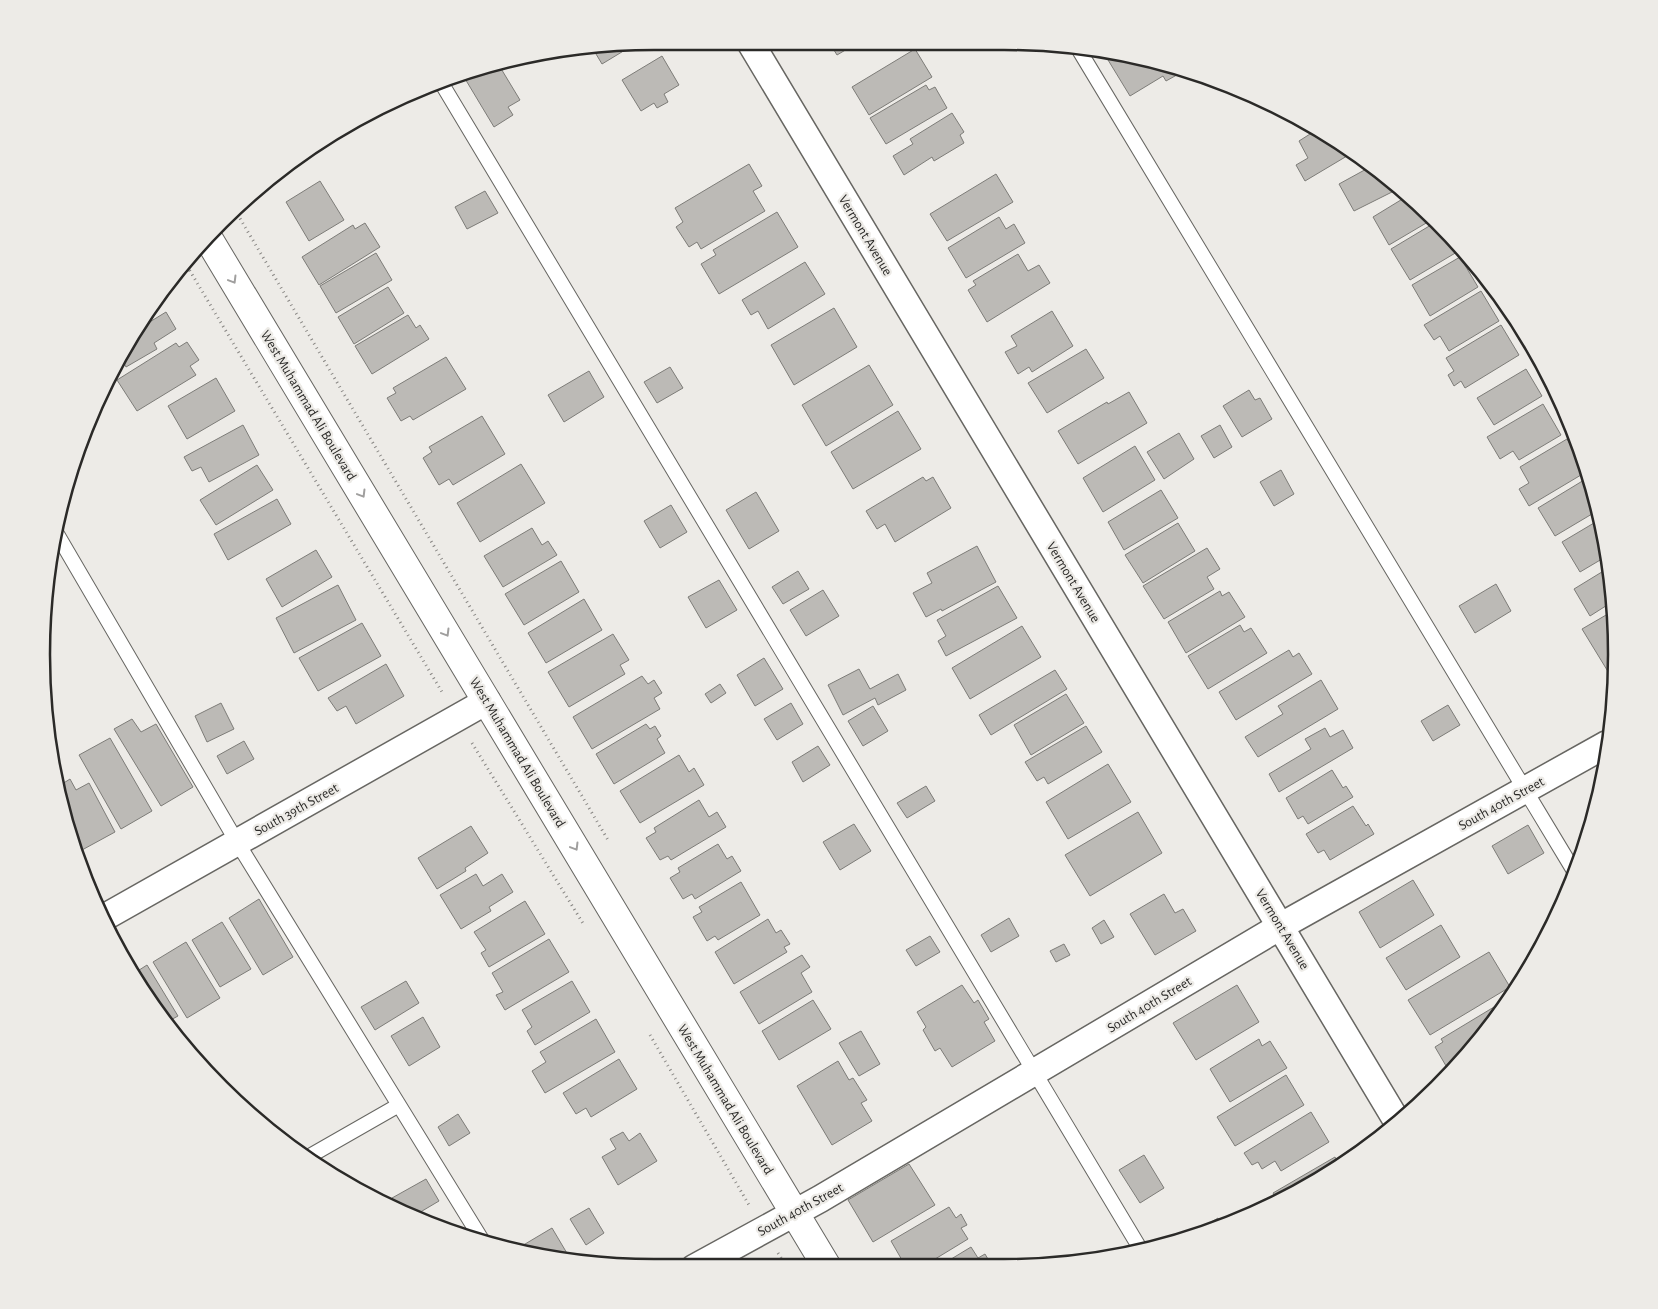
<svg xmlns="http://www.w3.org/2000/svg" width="1658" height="1309" font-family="'Alegreya Sans',sans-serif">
<rect width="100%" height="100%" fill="#edebe7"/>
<!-- building -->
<path fill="#bcbab6" stroke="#7d7c78" d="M829 42H859L837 55Z
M635 44 602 64 593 49Z
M915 49 932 77 869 115 852 87Z
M1105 55 1184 71 1166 81 1163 76 1130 96Z
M662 56 679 85 664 94 668 102 657 108 654 103 641 111 622 80Z
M497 62 520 100 508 107 513 115 494 127 464 77Z
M926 85 929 90 935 87 947 108 886 144 870 118Z
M952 113 964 132 960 135 964 143 934 161 932 157 904 175 893 156 913 144 910 139Z
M1318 129 1352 153 1305 181 1296 165 1308 158 1299 141Z
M749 164 762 186 753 191 765 211 701 249 697 242 689 247 676 227 683 222 675 208Z
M1370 167 1400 188 1354 211 1339 184Z
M996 174 1013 202 947 241 930 214Z
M320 181 344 220 309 241 286 202Z
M485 191 498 213 467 229 455 207Z
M1409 195 1433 219 1389 245 1373 217Z
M777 212 798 247 719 294 701 264 716 255 713 250Z
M999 217 1006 229 1014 224 1025 243 966 278 948 248Z
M1436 222 1443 229 1457 252 1410 280 1391 249Z
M365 223 380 247 319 285 302 257 353 225 355 229Z
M376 253 392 280 336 313 320 286Z
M1018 254 1028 271 1039 265 1050 283 987 322 968 290 976 285 973 281Z
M1460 257 1478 287 1430 316 1412 285Z
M805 262 825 294 768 329 758 311 751 315 742 300Z
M388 287 404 313 354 344 338 317Z
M1481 291 1499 321 1449 351 1440 336 1434 340 1424 325Z
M834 308 857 347 794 385 771 345Z
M1052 311 1073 346 1032 372 1029 367 1018 374 1005 352 1017 346 1011 336Z
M166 312 176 329 154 343 157 349 126 367 120 356 124 348 145 319 148 323Z
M408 315 416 328 420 325 429 339 372 374 355 346Z
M1501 325 1519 355 1465 388 1461 381 1454 386 1448 375 1454 371 1446 358Z
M187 342 199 360 190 366 196 375 137 411 117 380 176 343 179 347Z
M1086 349 1104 378 1047 413 1028 383Z
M446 357 466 389 413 420 410 416 401 421 387 398 396 393 393 388Z
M869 365 893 405 826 446 802 405Z
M670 367 683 388 657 403 644 382Z
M1526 369 1542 396 1494 425 1477 398Z
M589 371 604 397 564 422 548 395Z
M216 378 235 411 187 439 168 406Z
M1249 390 1255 400 1260 398 1272 419 1242 437 1223 406Z
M1129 392 1147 423 1078 464 1058 431 1107 402 1108 404Z
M1543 404 1561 435 1519 460 1513 451 1500 459 1487 437Z
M898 411 921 449 853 489 831 452Z
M482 416 505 454 453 485 449 479 439 485 423 458 432 452 429 447Z
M243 425 259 455 209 482 201 467 192 471 184 457Z
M1220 425 1232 447 1214 458 1201 436Z
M1179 433 1194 459 1164 479 1147 452Z
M1567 439 1586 472 1529 506 1519 489 1529 483 1520 467Z
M1135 446 1155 480 1103 512 1083 478Z
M521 464 545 503 480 542 457 503Z
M257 465 273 490 216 525 200 500Z
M1281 470 1294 494 1274 506 1260 482Z
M923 477 926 481 933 477 951 508 895 542 885 524 877 529 866 511Z
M1589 477 1597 511 1555 536 1538 508Z
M1161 490 1178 518 1124 550 1108 522Z
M756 492 779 531 749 549 726 510Z
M277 499 291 524 228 560 214 534Z
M671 505 687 532 660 548 644 521Z
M1599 520 1607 556 1580 572 1562 542Z
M1178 523 1195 551 1143 583 1125 555Z
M532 528 542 545 548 541 557 555 503 587 484 556Z
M977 546 996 582 942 611 941 609 926 617 913 593 932 583 927 573Z
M1207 548 1220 569 1207 577 1214 589 1164 619 1143 586Z
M316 550 332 577 282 607 266 579Z
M561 561 579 592 524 625 505 594Z
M1610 567 1612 602 1590 616 1574 589Z
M798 571 809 589 783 604 772 587Z
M719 580 737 610 706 628 688 597Z
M1496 584 1511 611 1475 633 1459 606Z
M338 585 356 620 294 653 276 618Z
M998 586 1017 618 946 656 938 641 946 636 937 620Z
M823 590 839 616 806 636 790 610Z
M1220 591 1222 596 1229 592 1245 617 1186 653 1168 622Z
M584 599 602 630 546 663 528 633Z
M1613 611 1615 683 1582 629Z
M362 623 381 656 318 691 299 658Z
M1240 625 1244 632 1251 628 1267 653 1208 689 1188 656Z
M1022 626 1041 657 970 699 952 668Z
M613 634 629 660 620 665 625 674 569 707 548 672Z
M1289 650 1293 657 1299 653 1312 674 1236 720 1219 692Z
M764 658 783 689 755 706 737 675Z
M386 664 404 696 356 724 346 706 337 711 328 698Z
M859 669 870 689 898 674 906 690 878 705 875 698 843 715 828 685Z
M1055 670 1067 689 991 735 979 715Z
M642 676 648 684 654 680 662 693 654 698 660 709 592 749 573 717Z
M1321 680 1338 709 1258 757 1245 737 1283 714 1278 706Z
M720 684 726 693 711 703 705 694Z
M1066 694 1084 723 1031 755 1014 725Z
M221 703 234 729 207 742 195 716Z
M791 703 803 724 777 740 764 719Z
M1448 705 1460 725 1433 741 1421 721Z
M873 706 888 731 863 746 848 721Z
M132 719 141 732 156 724 193 787 161 806 114 729Z
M646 724 650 729 655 726 661 736 657 739 665 753 614 784 596 754Z
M1086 726 1102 752 1048 784 1044 777 1037 781 1025 762Z
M1325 728 1330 737 1343 730 1353 748 1279 792 1269 774 1311 749 1305 739Z
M110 738 152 811 121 829 79 755Z
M244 741 254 759 227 774 217 756Z
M818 746 830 765 803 782 792 762Z
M679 755 689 772 694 768 704 785 640 823 620 791Z
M1108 764 1131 802 1068 839 1046 802Z
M1332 770 1343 788 1346 786 1353 797 1308 824 1303 816 1298 819 1286 798Z
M70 779 76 790 89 783 115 832 82 850 62 813 59 786Z
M926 786 935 801 907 818 897 803Z
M699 800 709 817 717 812 726 827 671 860 668 856 660 860 646 838 656 832 654 828Z
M1353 806 1366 826 1368 824 1374 834 1330 860 1324 850 1318 853 1306 834Z
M1138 812 1162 853 1090 896 1065 855Z
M854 824 871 851 840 870 823 842Z
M1528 825 1544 853 1508 874 1492 846Z
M471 826 488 853 465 868 466 871 437 889 418 858Z
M718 844 727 859 732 856 741 871 695 899 692 894 683 899 670 878 680 872 678 868Z
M476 874 483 886 502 874 513 892 489 907 491 911 461 929 440 895Z
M1413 880 1434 915 1380 948 1359 912Z
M741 882 760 915 718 940 715 936 707 941 693 917 702 912 699 907Z
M1164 894 1175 913 1183 909 1196 931 1155 955 1130 914Z
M259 899 293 957 263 975 229 918Z
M525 901 545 934 489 967 481 953 486 950 474 932Z
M1009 918 1019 936 991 952 981 935Z
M768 919 776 933 781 930 790 944 784 947 787 952 734 984 715 952Z
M1104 920 1114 937 1101 944 1092 928Z
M222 922 251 969 220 987 192 940Z
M1441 925 1460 957 1406 990 1386 958Z
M930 936 940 952 916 966 906 950Z
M549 939 569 972 505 1010 496 995 503 992 492 973Z
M186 942 220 998 187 1018 153 962Z
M1064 944 1070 955 1056 962 1050 951Z
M1489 952 1510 987 1430 1035 1408 1000Z
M802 955 810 967 801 973 812 992 759 1024 740 992Z
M147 965 178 1016 167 1022 133 974Z
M406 981 419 1003 375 1030 361 1007Z
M572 981 590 1012 535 1045 527 1031 532 1027 522 1010Z
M962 985 974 1003 978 1000 989 1019 984 1022 995 1041 952 1067 940 1048 935 1051 923 1030 926 1027 917 1012Z
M1237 985 1259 1022 1196 1060 1173 1023Z
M813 1000 831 1029 779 1060 762 1031Z
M1494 1007 1498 1014 1490 1028 1449 1071 1435 1047 1443 1042 1441 1039Z
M423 1017 440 1047 409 1066 391 1036Z
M596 1019 615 1052 545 1093 532 1071 546 1062 540 1052Z
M861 1031 880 1064 859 1076 839 1043Z
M1259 1039 1262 1046 1270 1041 1287 1068 1230 1102 1210 1069Z
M619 1059 637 1089 591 1117 586 1108 576 1114 563 1093Z
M838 1061 849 1080 853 1078 867 1100 861 1103 872 1121 832 1145 797 1086Z
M1286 1075 1304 1105 1235 1146 1217 1117Z
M1311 1112 1329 1142 1281 1171 1275 1161 1262 1169 1258 1162 1252 1165 1244 1153Z
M458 1114 470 1133 449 1146 438 1127Z
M623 1132 629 1141 640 1133 657 1161 618 1185 602 1157 616 1149 610 1139Z
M1144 1155 1164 1188 1140 1203 1119 1170Z
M1335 1157 1339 1165 1310 1186 1277 1199 1273 1193Z
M909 1164 935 1205 873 1242 848 1200Z
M426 1179 439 1201 412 1217 399 1209 392 1198Z
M949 1207 956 1218 961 1214 967 1225 961 1228 968 1239 922 1267H906L891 1241Z
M589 1208 604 1233 586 1245 570 1219Z
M1218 1218 1221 1223 1188 1236Z
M552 1228 571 1260 535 1256 515 1250Z
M971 1247 978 1258 985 1254 992 1266 938 1267Z"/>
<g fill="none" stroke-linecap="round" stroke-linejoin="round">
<defs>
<path id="service" d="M1079 50 1574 871
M442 84 1141 1250
M57 534 237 842 482 1240
M308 1157 399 1105"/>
<path id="minor" d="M750 42 1398 1123
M105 917 487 701
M694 1268 820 1199 1281 926 1607 744"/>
<path id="tertiary" d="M208 238 827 1267"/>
</defs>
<!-- service casing -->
<use href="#service" stroke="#676662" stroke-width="16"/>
<!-- minor casing -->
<use href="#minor" stroke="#676662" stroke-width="29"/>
<!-- tertiary casing -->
<use href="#tertiary" stroke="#676662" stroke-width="30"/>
<!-- path -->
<path stroke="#898784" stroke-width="3" stroke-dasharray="1 4" stroke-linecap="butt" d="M235 210 608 840
M187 266 442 692
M472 743 584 925
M650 1035 749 1205
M778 1253 787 1267
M857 1260 861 1267"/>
<!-- service -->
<use href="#service" stroke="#fff" stroke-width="14"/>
<!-- minor -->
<use href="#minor" stroke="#fff" stroke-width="26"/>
<!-- tertiary -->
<use href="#tertiary" stroke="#fff" stroke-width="28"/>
</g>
<!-- one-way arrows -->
<defs><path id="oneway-chevron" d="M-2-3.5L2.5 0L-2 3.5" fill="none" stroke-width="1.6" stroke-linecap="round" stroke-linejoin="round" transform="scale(1.25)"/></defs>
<g stroke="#a09f9e">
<use href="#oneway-chevron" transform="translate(233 280) rotate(59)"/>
<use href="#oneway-chevron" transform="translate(362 494) rotate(59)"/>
<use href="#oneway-chevron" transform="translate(446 633) rotate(59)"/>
<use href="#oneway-chevron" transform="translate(575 847) rotate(59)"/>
</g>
<g text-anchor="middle" stroke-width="4.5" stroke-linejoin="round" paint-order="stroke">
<!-- street labels -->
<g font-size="14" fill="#2b2a28" stroke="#edebe7">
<text transform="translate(866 235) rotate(59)" y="5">Vermont Avenue</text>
<text transform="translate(309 405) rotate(59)" y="5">West Muhammad Ali Boulevard</text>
<text transform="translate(1074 582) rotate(59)" y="5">Vermont Avenue</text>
<text transform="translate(518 752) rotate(59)" y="5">West Muhammad Ali Boulevard</text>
<text transform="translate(1501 803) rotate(-29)" y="5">South 40th Street</text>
<text transform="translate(296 809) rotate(-29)" y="5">South 39th Street</text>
<text transform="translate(1283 929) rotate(59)" y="5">Vermont Avenue</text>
<text transform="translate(1149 1004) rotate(-31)" y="5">South 40th Street</text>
<text transform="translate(726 1099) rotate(59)" y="5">West Muhammad Ali Boulevard</text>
<text transform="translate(800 1209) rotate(-29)" y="5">South 40th Street</text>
</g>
</g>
<!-- crop -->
<path d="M0 0H1658V1309H0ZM654 50H1004A604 604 0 0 1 1608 654V655A604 604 0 0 1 1004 1259H654A604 604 0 0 1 50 655V654A604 604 0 0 1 654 50Z" fill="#edebe7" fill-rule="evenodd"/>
<path fill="none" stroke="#2b2a28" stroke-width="2.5" d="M654 50H1004A604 604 0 0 1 1608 654V655A604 604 0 0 1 1004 1259H654A604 604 0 0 1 50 655V654A604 604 0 0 1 654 50Z"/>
</svg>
